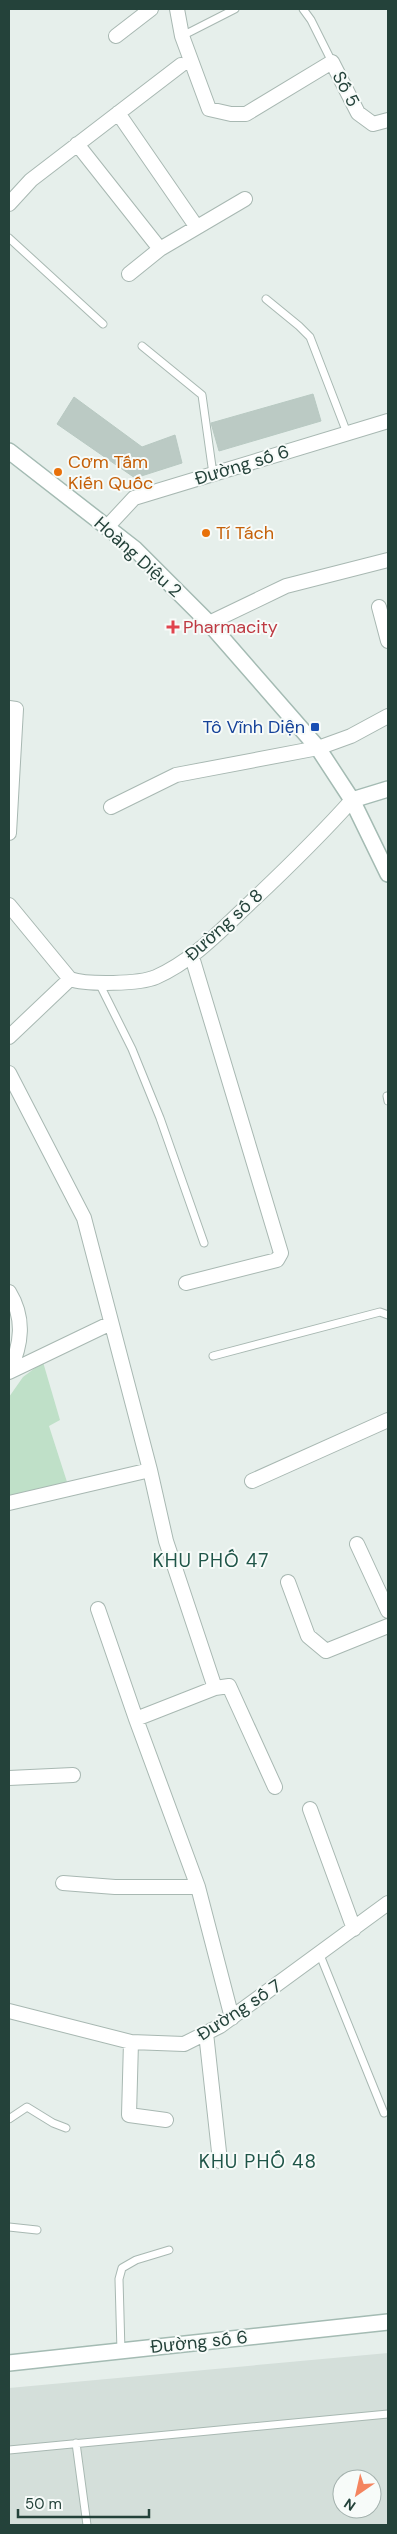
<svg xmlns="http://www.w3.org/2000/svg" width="397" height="2534" font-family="'DM Sans',sans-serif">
<rect width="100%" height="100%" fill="#e6efeb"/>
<!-- built -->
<path fill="#d4dfda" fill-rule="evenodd" d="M388 2353V2525H9V2388ZM342 2479H372V2509H342Z"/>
<!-- green -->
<path fill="#bfe0c8" d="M43 1362 60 1420 49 1426 68 1485 9 1498V1397L23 1377Z"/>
<!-- building -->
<path fill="#bbcac4" stroke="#b8c9c2" d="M313 394 321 421 219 451 211 423Z
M74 397 142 447 175 435 182 463 135 478 57 424Z"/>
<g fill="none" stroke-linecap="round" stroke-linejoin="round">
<defs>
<path id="lane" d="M303 9 311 20 332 62
M182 36 235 9
M9 238 103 324
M266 299 299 326 310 337 347 433
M142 346 202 395 213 474
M99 983 132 1049 160 1118 204 1243
M387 1096 388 1101
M213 1356 380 1312 388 1315
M320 1955 384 2113
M9 2119 27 2107 53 2123 66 2128
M9 2227 37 2230
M121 2351 119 2279 122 2268 136 2260 169 2250
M76 2443 87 2525
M9 2450 388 2414"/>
<path id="street" d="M177 9 182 36 209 109 231 114H246L332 62 358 113 373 124 388 120
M116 36 151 9
M118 113 196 226
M77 144 160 249
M9 204 31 180 181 65
M129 274 160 249 245 199
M107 527 134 498 388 421
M379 607 388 641
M209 623 286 586 388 560
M9 708 16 709 9 833
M111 807 176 775 318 748 351 736 388 716
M9 905 70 979C87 985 140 984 156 977 194 960 221 930 251 902 286 869 320 836 352 800
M9 1037 70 979
M9 1073 84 1218 150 1470 166 1541 215 1688
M186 1283 277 1260 281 1253 192 957
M9 1292C25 1318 22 1344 9 1372
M9 1372 111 1323
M252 1481 388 1420
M9 1503 150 1470
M357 1544 388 1611
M288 1582 308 1636 326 1651 388 1626
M98 1609 136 1719 198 1887 232 2018
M136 1719 215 1688 229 1686 275 1787
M9 1778 73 1775
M310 1809 354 1929
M63 1883 115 1887H198
M9 2011 131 2042 184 2044 220 2026 388 1903
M206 2033 220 2161
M131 2042 129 2115 166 2120"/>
<path id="secondary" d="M9 451 135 549 209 623 318 748 352 800 388 874
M352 800 388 789
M9 2363 388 2322"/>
</defs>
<!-- lane casing -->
<use href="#lane" stroke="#a8b8b2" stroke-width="9"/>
<!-- street casing -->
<use href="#street" stroke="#a8b8b2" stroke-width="16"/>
<!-- secondary casing -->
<use href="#secondary" stroke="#a4bbb3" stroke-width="18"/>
<!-- lane -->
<use href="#lane" stroke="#fff" stroke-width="7"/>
<!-- street -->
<use href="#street" stroke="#fff" stroke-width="14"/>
<!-- secondary -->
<use href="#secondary" stroke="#fff" stroke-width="15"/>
</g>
<!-- markers -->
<g fill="#e8710a" stroke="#f7fbf9" stroke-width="2">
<circle cx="58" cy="472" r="5"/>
<circle cx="206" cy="533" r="5"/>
</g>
<path fill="#e0444e" stroke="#f7fbf9" stroke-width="2" d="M170.5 619.5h5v5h5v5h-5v5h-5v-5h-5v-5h5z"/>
<rect fill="#1a4fb4" stroke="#f7fbf9" stroke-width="2" x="310" y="722" width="10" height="10" rx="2.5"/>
<g text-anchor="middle" stroke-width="4" stroke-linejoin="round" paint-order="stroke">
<!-- street labels -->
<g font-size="18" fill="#24423a" stroke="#f7fbf9">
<text transform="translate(346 89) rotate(62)" y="6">Số 5</text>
<text transform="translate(242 465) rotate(-17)" y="6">Đường số 6</text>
<text transform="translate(138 557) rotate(42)" y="6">Hoàng Diệu 2</text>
<text transform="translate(224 925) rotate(-42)" y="6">Đường số 8</text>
<text transform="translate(239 2010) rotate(-33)" y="6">Đường số 7</text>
<text transform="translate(199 2342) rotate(-6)" y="6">Đường số 6</text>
</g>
<!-- food labels -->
<g font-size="18" fill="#c56008" stroke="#f7fbf9" text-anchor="start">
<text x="68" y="468">Cơm Tấm<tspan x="68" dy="21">Kiến Quốc</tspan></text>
<text x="216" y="539">Tí Tách</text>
</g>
<!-- health labels -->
<g font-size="18" fill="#be3a42" stroke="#f7fbf9" text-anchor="start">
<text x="183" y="633">Pharmacity</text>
</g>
<!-- transit labels -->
<g font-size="18" fill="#164399" stroke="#f7fbf9" text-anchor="end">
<text x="305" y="733">Tô Vĩnh Diện</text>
</g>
<!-- neighbourhood labels -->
<g font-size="19" letter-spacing="1" fill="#1f5548" stroke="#f7fbf9">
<text x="211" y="1567">KHU PHỐ 47</text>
<text x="258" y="2168">KHU PHỐ 48</text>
</g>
</g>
<!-- border -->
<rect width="397" height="2534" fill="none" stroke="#24423a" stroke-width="20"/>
<!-- north arrow -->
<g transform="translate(357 2494) rotate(214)"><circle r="24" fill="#f7fbf9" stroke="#a3b1ad"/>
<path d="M0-4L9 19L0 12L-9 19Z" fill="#f4845f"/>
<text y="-8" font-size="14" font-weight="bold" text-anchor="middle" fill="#24423a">N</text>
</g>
<!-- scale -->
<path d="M18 2509v8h131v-8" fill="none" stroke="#24423a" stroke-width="2.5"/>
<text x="25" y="2509" font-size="15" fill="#24423a" stroke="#f7fbf9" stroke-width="4" paint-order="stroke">50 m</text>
</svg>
